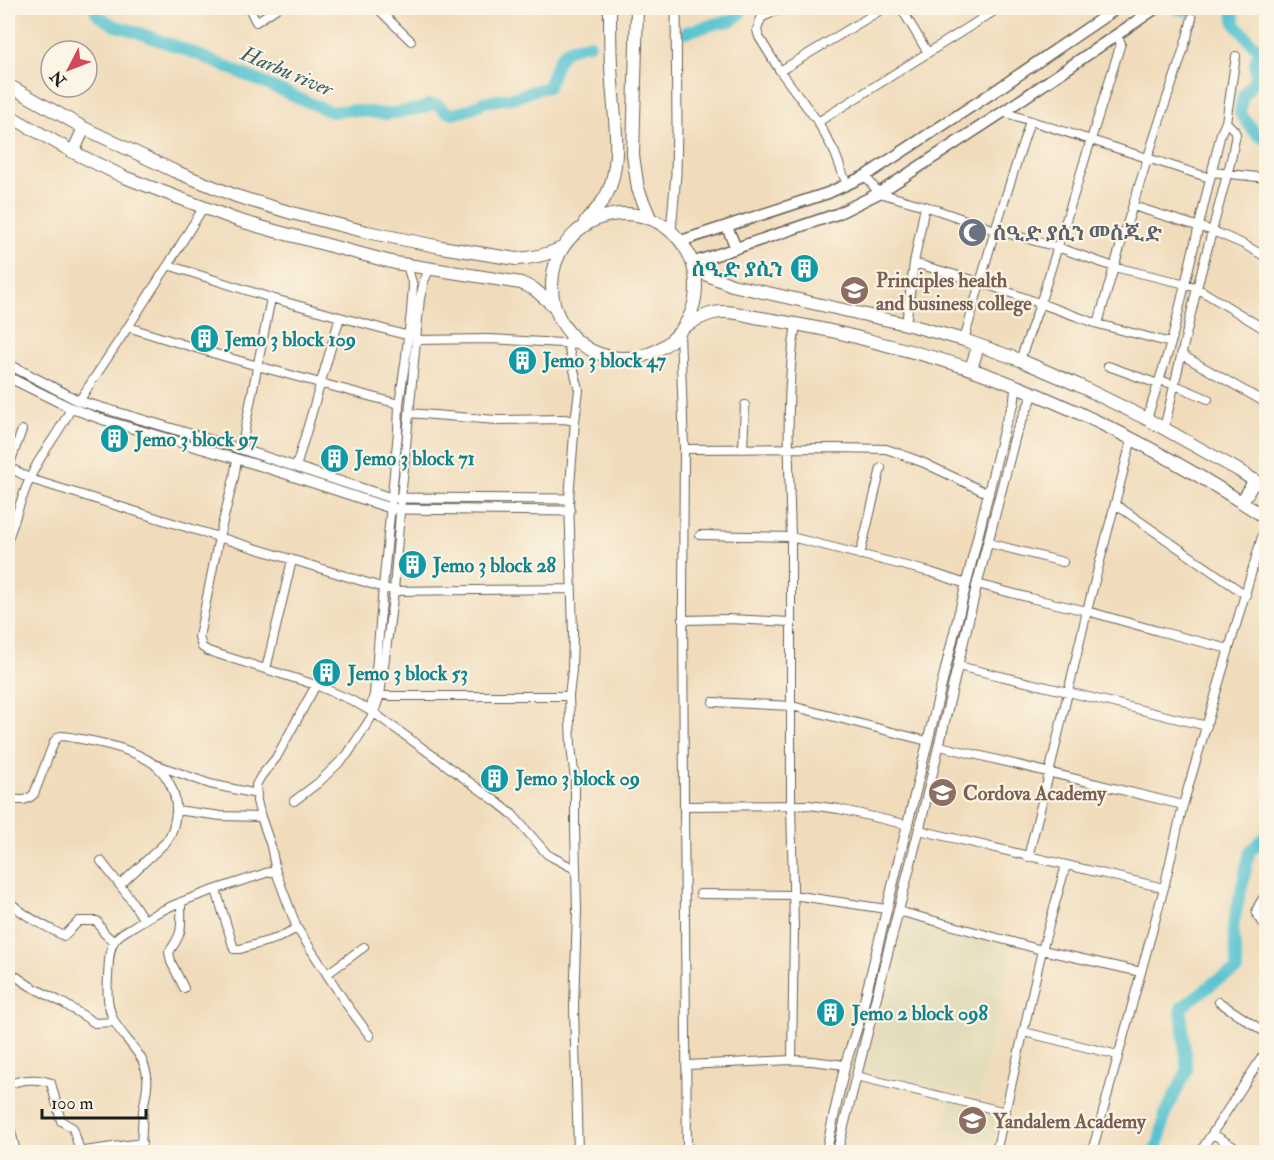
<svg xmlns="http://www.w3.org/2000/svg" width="1274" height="1160" font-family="'IM FELL Double Pica','Noto Serif Ethiopic',serif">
<rect width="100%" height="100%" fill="#fcf5e5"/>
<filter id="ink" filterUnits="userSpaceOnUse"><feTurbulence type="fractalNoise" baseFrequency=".0167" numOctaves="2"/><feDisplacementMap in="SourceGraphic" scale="12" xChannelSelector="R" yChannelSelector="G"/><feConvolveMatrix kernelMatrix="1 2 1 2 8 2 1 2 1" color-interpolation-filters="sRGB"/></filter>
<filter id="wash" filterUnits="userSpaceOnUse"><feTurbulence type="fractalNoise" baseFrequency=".008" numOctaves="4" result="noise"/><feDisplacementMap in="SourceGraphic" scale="24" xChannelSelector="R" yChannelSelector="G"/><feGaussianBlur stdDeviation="1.35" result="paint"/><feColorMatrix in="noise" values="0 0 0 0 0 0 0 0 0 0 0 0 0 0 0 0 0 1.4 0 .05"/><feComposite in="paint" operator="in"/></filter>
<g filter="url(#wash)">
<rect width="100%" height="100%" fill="#f0dcbb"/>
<!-- built -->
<path fill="#e2dcba" d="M910 920 1012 948 1002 991 900 964 899 942 903 927Z
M900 966 1002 994 979 1097 871 1071 868 1068 883 1005 893 992Z
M951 1100 1000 1114 994 1142 943 1129Z"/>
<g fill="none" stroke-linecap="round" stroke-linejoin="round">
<!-- river -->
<path stroke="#57c3d0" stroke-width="12" d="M94 8 99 16 115 26 128 29 194 53 331 112 351 110 387 114 423 108 430 104 438 105 445 111 453 114 468 110 484 102 517 97 535 90 548 87C559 60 557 47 590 44
M1175 8C1182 11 1188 12 1194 8
M1233 13 1235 24 1258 50 1255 64 1256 79 1243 96 1240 113 1256 134 1266 140
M686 32 718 23 731 21 739 15 742 8
M1153 1152 1159 1143 1165 1114 1187 1071 1181 1008 1217 980 1237 970 1233 926 1250 851 1266 836"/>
</g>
</g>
<g filter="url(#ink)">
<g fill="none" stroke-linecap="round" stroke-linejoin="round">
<defs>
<path id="minor" d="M249 8 256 22 277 8
M377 8 411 41
M782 8 761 18 757 30 759 37 780 71 818 122 835 153 847 185
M901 8 928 53
M780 71 884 8
M1003 112 1210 178
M818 122 999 8
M1212 172 1266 178
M865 176 879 193 925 206 995 230 1057 247 1114 267 1186 284 1197 288 1266 330
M1133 206 1213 231 1243 244 1266 257
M914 263 980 282 1098 324 1171 343
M168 265 271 298 409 336
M906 324 914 263 925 206
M1098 324C1118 249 1142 175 1166 101 1176 74 1185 47 1192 18
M128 327 168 265 203 208
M680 332 684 449 683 602 684 806 687 1152
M417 340 489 339 581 344
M964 340 995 230 1030 121
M567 342 579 390 575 421
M1182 355 1266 403
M1020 360 1040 304 1121 43 1116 35
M1108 366 1158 384
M1159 380 1175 385 1208 399
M79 401 128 327C217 356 308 380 399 404
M409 413 496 420 564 419 575 421 569 499 573 632 572 670 569 696 571 746 575 780V827L577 911 574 1007 578 1152
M1147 419 1171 343 1221 133 1226 122 1236 56
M1164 429 1197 288 1231 160 1236 134 1234 130 1226 122
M241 449 271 298
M684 449 836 448 886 449 895 452 924 463 989 494
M743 449 745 405
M237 459 234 478 219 537 199 637 202 647 208 651 316 685 351 700 374 713 497 802 512 814 547 854 552 857 575 869
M8 466 30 479 394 591 571 589
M9 466 22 430
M296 467 340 317
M1115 504 1246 595
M700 535 791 537C789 466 785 394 796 323
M8 539C17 514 24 487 37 464 48 445 62 428 71 408
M988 543 1063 562
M860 555 881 468
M8 557V579
M977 584 1030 598 1087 611 1158 631 1229 649
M684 620 728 619 791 622
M958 666 1068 692 1207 726
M266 669 292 560
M316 685 276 758 261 776 256 785 257 801 261 817 271 846 276 872 297 928 347 1005 370 1036
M375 694 392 696H569
M713 702 792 706 927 741
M371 707 374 694 383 588 398 432 399 404 405 364 411 312 413 286 407 265
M940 746 1183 805
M157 765 210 784 257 794
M13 799C22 801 27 801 34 794L54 742C57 738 57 737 61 736 66 736 71 737 75 738 100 742 133 749 154 764 168 775 177 794 176 812 175 823 173 833 166 842L120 885
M294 801 318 783 347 755 374 713 380 695 394 591 401 499 420 298 424 281 430 268
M684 806 809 805 839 809 908 825
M176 810 221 816 261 817
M919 830 1164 888
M1028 857 1049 774 1087 611 1132 438
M101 861 129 897 144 920
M216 890 234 949H240L278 938 297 928
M700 894 793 895 886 909
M1266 894C1257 907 1250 914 1266 925
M8 900C23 916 45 926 64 936L79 921H97L104 933 114 942
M181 902C181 927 184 932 169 952L171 962 184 988
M898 911 1042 950 1141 972
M8 971 30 986 63 1003 95 1023 115 1022
M327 974 364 947
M1219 1002 1266 1033
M1024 1032 1118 1055
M792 1060 794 927 791 804V537L930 572 966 584
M687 1065 792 1060 812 1061 845 1065
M856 1076 1006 1112
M8 1085C20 1079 38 1078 51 1083L61 1121 73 1128 80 1151
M8 1119 16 1152
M1213 1134 1242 1152
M77 1152 142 1143
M140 1152C142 1139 142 1125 143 1111 146 1090 152 1079 141 1058 133 1045 121 1034 114 1021 107 1006 107 992 108 976 109 965 108 950 115 940 120 933 130 929 137 924 177 899 225 887 269 872H276
M996 1152 1042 950 1066 865
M1092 1152 1164 888 1183 805 1266 523
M1200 1152 1266 1051"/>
<path id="tertiary" d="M671 231 676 174 677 125 676 8
M8 364 79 401 241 449 391 498 569 499
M8 377 71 408 104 420 261 466 390 508 400 509 570 511
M826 1152 845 1065 860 1019 1005 425 1014 403 1016 386
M837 1152 919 830 977 584 1016 433 1034 393"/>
<path id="secondary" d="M727 227 736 248
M681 241 828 193 865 176 995 91 1117 8
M692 263 837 214 879 193 1003 112 1156 8"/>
<path id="primary" d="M637 8 633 155 638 189 650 218
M8 85 84 128 174 171 236 196 292 213 367 232 441 247 516 259C534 258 547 255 562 248
M8 115 73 152 124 177 237 220 275 231 395 263 521 283 534 289 555 307
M73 152 84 128
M552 286a72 72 0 1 1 144 0a72 72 0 1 1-144 0Z
M585 222C596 210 606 200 611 184 621 152 614 115 612 82 610 57 610 32 610 8
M695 270 732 285 906 324 964 340 1020 360 1078 385 1147 419 1238 470 1266 488
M685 326C694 321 704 315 714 313 728 310 741 314 755 317 785 322 814 327 844 334 886 345 929 355 971 369 1076 406 1174 457 1266 518
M971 369 978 346
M1242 502 1255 480"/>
</defs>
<!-- minor casing -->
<use href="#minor" stroke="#665f54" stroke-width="10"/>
<!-- tertiary casing -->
<use href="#tertiary" stroke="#665f54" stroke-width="11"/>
<!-- secondary casing -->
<use href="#secondary" stroke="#665f54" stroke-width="13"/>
<!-- primary casing -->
<use href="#primary" stroke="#665f54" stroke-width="14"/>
<!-- minor -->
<use href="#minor" stroke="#fff" stroke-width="8"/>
<!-- tertiary -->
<use href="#tertiary" stroke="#fff" stroke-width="9"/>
<!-- secondary -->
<use href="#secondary" stroke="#fff" stroke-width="10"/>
<!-- primary -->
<use href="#primary" stroke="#fff" stroke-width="12"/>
</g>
</g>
<!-- icons -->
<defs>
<symbol id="mosque-disc" viewBox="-11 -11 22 22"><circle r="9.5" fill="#6b7280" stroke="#fcf5e5"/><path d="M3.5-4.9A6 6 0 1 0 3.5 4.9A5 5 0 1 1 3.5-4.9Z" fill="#fff"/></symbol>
<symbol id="building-disc" viewBox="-11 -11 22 22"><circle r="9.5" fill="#0f9aa8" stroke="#fcf5e5"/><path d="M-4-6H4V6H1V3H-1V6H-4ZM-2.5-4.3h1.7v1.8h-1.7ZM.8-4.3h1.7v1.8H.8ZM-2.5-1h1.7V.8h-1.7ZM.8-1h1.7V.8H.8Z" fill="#fff"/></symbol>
<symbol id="university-disc" viewBox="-11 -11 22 22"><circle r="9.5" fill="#8d6e63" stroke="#fcf5e5"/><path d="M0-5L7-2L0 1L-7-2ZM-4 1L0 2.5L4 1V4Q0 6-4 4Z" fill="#fff"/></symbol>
<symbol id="school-disc" viewBox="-11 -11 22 22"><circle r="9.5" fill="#8d6e63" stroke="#fcf5e5"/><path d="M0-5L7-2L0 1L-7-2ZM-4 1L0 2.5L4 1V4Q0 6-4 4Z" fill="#fff"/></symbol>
</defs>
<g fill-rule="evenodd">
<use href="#mosque-disc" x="956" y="216" width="33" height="33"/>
<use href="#building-disc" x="788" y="252" width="33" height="33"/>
<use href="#university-disc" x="838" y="274" width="33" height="33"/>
<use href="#building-disc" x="188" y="322" width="33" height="33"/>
<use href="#building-disc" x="506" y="344" width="33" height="33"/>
<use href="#building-disc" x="98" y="422" width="33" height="33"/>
<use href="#building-disc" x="318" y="442" width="33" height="33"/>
<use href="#building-disc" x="396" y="548" width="33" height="33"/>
<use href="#building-disc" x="310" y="656" width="33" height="33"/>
<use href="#building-disc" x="478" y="762" width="33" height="33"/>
<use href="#school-disc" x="926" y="776" width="33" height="33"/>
<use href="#building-disc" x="814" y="996" width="33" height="33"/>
<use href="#school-disc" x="956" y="1104" width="33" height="33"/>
</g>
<g text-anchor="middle" stroke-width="4.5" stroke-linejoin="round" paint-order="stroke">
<!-- worship labels -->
<g font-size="20" font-weight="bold" fill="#5b616d" stroke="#fcf5e5" text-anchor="start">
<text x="993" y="240">ሰዒድ ያሲን መስጂድ</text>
</g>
<!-- culture labels -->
<g font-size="20" font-weight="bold" fill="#0d838f" stroke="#fcf5e5" text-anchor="start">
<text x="783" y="276" text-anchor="end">ሰዒድ ያሲን</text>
<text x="225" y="346">Jemo 3 block 109</text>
<text x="543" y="367">Jemo 3 block 47</text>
<text x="135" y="446">Jemo 3 block 97</text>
<text x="355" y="465">Jemo 3 block 71</text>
<text x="433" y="572">Jemo 3 block 28</text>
<text x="348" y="680">Jemo 3 block 53</text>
<text x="516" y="785">Jemo 3 block 09</text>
<text x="852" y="1020">Jemo 2 block 098</text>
</g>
<!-- education labels -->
<g font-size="20" font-weight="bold" fill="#785e54" stroke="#fcf5e5" text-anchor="start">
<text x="876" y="287">Principles health<tspan x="876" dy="23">and business college</tspan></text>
<text x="963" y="800">Cordova Academy</text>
<text x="993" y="1128">Yandalem Academy</text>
</g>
<!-- water labels -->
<g font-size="21" font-style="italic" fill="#345f64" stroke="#fcf5e5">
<text transform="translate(287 71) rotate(23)" y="7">Harbu river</text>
</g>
</g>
<!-- margin -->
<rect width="1274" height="1160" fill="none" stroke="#fcf5e5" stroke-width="30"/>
<!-- north arrow -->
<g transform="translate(69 69) rotate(228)"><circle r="28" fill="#fcf5e5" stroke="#a29e95" stroke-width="1.5"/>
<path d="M0-4.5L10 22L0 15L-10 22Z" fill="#d1495b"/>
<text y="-9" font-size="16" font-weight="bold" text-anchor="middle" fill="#1c1c1c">N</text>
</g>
<!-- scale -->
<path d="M42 1109v9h104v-9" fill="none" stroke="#1c1c1c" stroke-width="3"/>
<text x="51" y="1109" font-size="18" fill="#1c1c1c" stroke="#fcf5e5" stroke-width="4.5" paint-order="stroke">100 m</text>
</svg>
